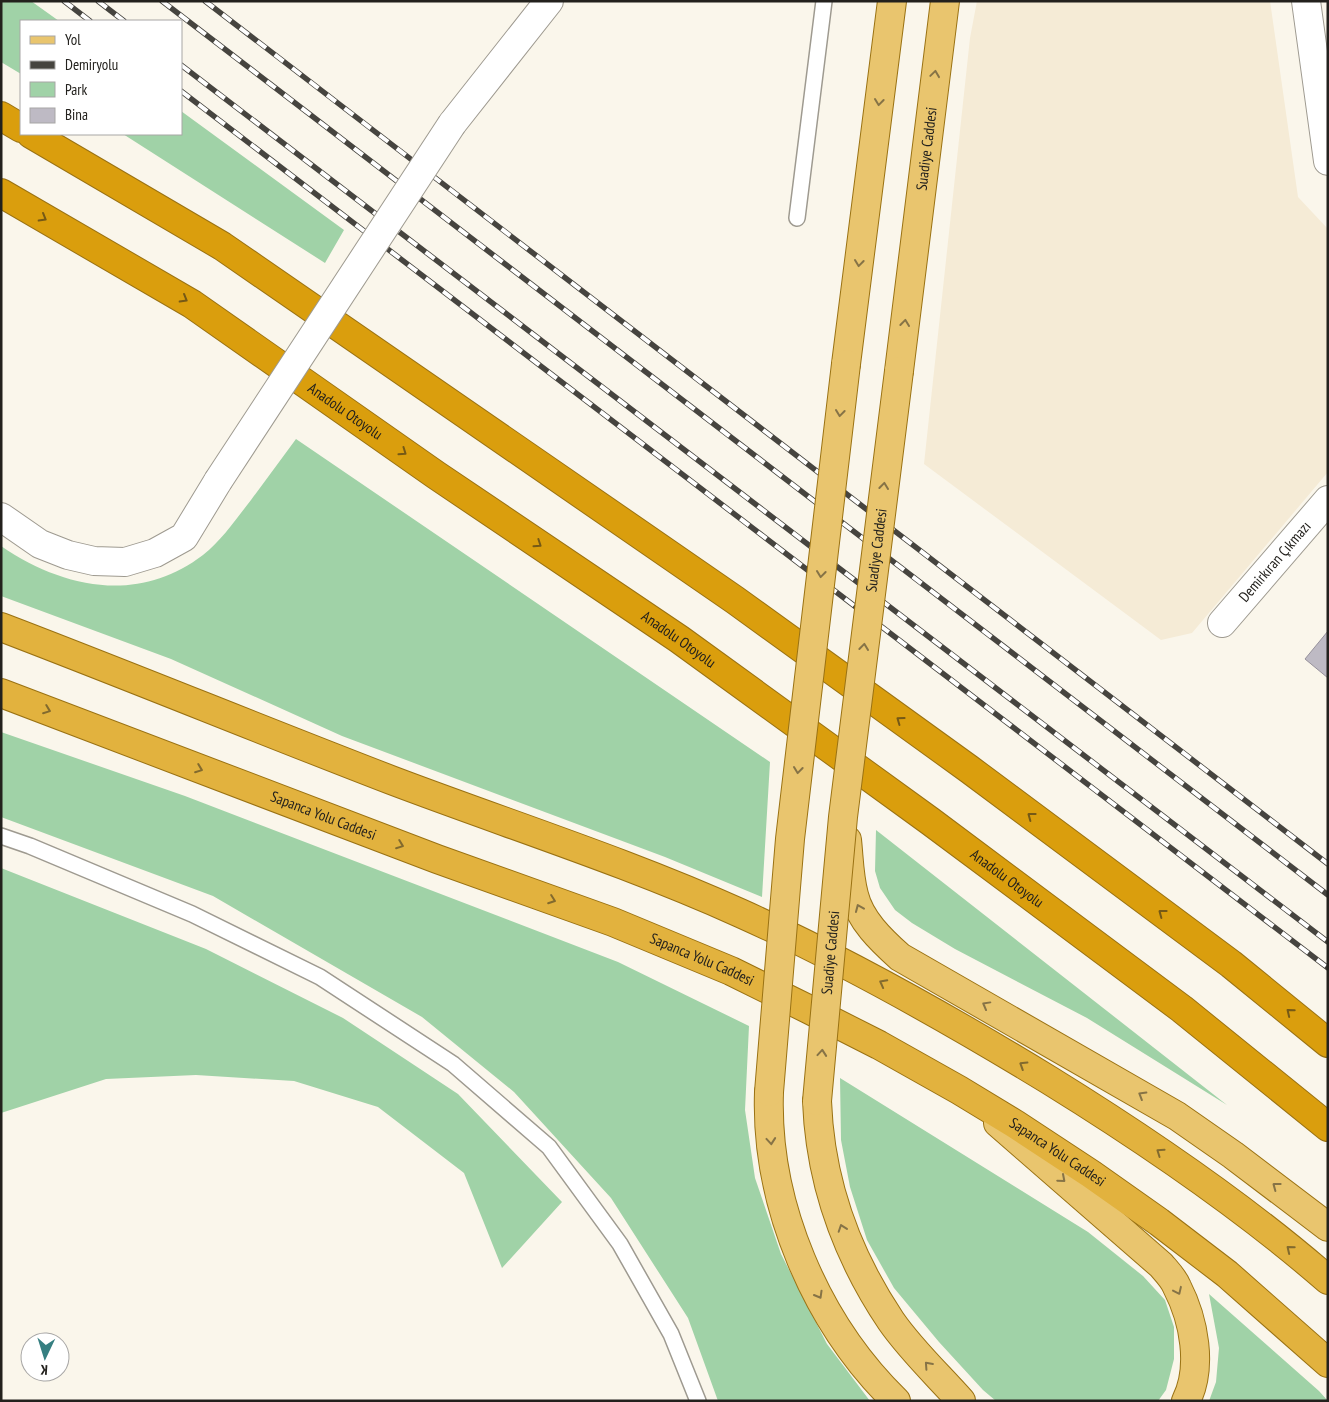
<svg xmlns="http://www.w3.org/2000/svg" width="1329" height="1402" font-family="'PT Sans Narrow',sans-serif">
<rect width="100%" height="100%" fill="#faf6eb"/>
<!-- industrial -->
<path fill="#f5ebd6" d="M977 1H1270L1298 197 1328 229V472L1192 633 1161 640 924 464 970 38Z"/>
<!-- green -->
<path fill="#a0d2a7" d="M1 1H31L59 21H21V74L1 62Z
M181 111 344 230 325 263 123 134H181Z
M296 439 770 762 762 897 665 857 342 736 171 659 1 596V546C64 589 139 604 203 555 222 540 236 519 251 500 266 480 281 459 296 439Z
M1 732 185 796 618 962 749 1026 745 1110 755 1178 781 1254 827 1344 870 1401H718L688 1318 611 1198 514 1092 422 1017 213 896 1 817Z
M876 830 1227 1105 1087 1018 955 949 912 923 895 910 880 888 875 871Z
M1 868 206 949 343 1018 458 1094 562 1202 502 1268 464 1173 378 1107 294 1081 196 1075 106 1079 1 1113Z
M840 1078 1088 1232 1143 1276 1165 1300 1174 1327V1359L1166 1390 1158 1401H996L983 1390 939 1342 894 1288 867 1240 850 1187 841 1140Z
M1209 1294 1319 1391 1328 1401H1209L1216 1382 1219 1348Z"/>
<!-- building -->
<path fill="#bebac4" stroke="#97929c" d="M1328 631V678L1305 659Z"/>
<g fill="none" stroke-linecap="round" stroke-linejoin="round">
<defs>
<path id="service" d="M797 218 824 1
M1 836 30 846 192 914 320 977 453 1064 549 1147 620 1244 671 1334 698 1401"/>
<g id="minor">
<path d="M1306 1 1328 161"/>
<path id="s1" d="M1222 623 1328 500"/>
</g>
<path id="tertiary" d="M452 124 549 1
M1 517 40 544 68 555 94 561 125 562 155 553 184 537 218 481"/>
<g id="primary">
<path d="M846 364 892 1"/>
<path id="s2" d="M899 371 945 1"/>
<path d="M847 840C849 858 849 877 854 895 860 920 881 940 900 957L1177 1116 1233 1155 1328 1227"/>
<path d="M769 1092C765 1204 816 1323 896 1401"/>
<path d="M817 1101C820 1181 846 1254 891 1321 911 1350 938 1375 961 1401"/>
<path d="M998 1123 1161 1265C1167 1272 1174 1279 1177 1287 1194 1320 1203 1367 1186 1401"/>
</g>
<g id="trunk">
<path d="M1 627C132 677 261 730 391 780 507 824 627 862 740 913 847 961 949 1019 1049 1080 1146 1140 1242 1205 1328 1280"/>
<path id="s3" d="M1 693 437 859 613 922 731 971 808 1009 879 1045 959 1090 1015 1124 1091 1174 1159 1222 1227 1274 1328 1363"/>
</g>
<g id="motorway">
<path d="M1 116 21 128"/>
<path d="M31 134 222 246 735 600 969 769 1231 964 1328 1043"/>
<path id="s4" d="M1 193 192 304 436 475 679 639 930 821 1182 1009 1328 1127"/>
</g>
</defs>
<!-- service casing -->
<use href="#service" stroke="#9e9a90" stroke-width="18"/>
<!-- minor casing -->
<use href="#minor" stroke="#9e9a90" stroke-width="30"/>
<!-- tertiary casing -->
<use href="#tertiary" stroke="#9e9a90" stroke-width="30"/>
<!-- primary casing -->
<use href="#primary" stroke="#9a7213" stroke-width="30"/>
<!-- trunk casing -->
<use href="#trunk" stroke="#9a7213" stroke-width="30"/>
<!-- motorway casing -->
<use href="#motorway" stroke="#9a7213" stroke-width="30"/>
<!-- service -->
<use href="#service" stroke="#fff" stroke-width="15"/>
<!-- minor -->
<use href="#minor" stroke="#fff" stroke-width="28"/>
<!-- tertiary -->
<use href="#tertiary" stroke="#fff" stroke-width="28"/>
<!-- primary -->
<use href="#primary" stroke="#e9c56e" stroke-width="28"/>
<!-- trunk -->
<use href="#trunk" stroke="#e2b23e" stroke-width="28"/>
<!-- motorway -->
<use href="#motorway" stroke="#da9e0d" stroke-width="28"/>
<defs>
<path id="rail" d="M64 1 90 21
M98 1 124 21
M162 1 1328 895
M205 1 1328 864
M181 65 1328 942
M181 91 1328 968"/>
</defs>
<!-- rail casing -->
<use href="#rail" stroke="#46443f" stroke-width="5.5"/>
<!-- rail -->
<use href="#rail" stroke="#fff" stroke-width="4" stroke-dasharray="11" stroke-linecap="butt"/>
<defs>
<path id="tertiary-bridge" d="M218 481 452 124"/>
<g id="primary-bridge">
<path d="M769 1092 790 839 846 364"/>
<path id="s5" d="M817 1101 843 817 899 371"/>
</g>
</defs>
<!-- tertiary-bridge casing -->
<use href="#tertiary-bridge" stroke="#9e9a90" stroke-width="30" stroke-linecap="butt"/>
<!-- primary-bridge casing -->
<use href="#primary-bridge" stroke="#9a7213" stroke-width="30" stroke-linecap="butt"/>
<!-- tertiary-bridge -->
<use href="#tertiary-bridge" stroke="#fff" stroke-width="28"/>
<!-- primary-bridge -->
<use href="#primary-bridge" stroke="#e9c56e" stroke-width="28"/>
</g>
<!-- one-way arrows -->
<defs><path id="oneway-chevron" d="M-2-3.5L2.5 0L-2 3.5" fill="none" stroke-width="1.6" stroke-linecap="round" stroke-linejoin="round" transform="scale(1.25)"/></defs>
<g stroke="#867346">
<use href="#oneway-chevron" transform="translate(935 74) rotate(-82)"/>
<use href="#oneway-chevron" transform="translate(879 102) rotate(97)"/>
<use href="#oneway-chevron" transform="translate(859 263) rotate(97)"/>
<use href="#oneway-chevron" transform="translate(905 323) rotate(-83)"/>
<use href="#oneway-chevron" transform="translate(840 413) rotate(97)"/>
<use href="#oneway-chevron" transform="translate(884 486) rotate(-83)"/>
<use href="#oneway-chevron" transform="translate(821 574) rotate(97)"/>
<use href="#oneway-chevron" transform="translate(864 647) rotate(-83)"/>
<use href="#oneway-chevron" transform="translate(798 770) rotate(97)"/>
<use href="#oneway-chevron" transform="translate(859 908) rotate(-113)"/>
<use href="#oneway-chevron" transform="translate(986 1005) rotate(-151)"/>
<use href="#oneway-chevron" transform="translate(822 1053) rotate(-85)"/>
<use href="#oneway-chevron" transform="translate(1142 1095) rotate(-149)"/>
<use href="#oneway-chevron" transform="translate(771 1141) rotate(85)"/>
<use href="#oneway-chevron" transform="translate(1062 1179) rotate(41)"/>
<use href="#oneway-chevron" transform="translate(1276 1186) rotate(-143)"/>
<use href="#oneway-chevron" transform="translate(842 1228) rotate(-109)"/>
<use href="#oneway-chevron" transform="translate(1178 1291) rotate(65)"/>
<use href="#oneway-chevron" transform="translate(819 1295) rotate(60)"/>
<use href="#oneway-chevron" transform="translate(928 1365) rotate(-132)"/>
</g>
<g stroke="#755916">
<use href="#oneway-chevron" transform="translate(43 218) rotate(30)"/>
<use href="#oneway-chevron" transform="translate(184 299) rotate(30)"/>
<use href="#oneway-chevron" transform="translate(403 452) rotate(35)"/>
<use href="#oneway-chevron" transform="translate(538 544) rotate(34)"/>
<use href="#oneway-chevron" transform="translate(900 720) rotate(-144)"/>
<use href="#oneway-chevron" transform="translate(1031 816) rotate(-143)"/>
<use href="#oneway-chevron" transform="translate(1162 913) rotate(-143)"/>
<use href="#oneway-chevron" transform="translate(1290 1012) rotate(-141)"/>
</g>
<g stroke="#826a2e">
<use href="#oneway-chevron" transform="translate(47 710) rotate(21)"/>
<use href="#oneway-chevron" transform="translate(199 769) rotate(21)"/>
<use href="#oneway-chevron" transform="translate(400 845) rotate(21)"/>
<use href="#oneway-chevron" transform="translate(552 900) rotate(20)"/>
<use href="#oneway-chevron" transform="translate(883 983) rotate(-152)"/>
<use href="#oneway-chevron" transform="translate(1023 1065) rotate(-148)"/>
<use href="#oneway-chevron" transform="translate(1160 1152) rotate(-145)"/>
<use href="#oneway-chevron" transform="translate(1290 1249) rotate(-141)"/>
</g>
<g text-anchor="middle" stroke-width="5" stroke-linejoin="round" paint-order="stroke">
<!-- street labels -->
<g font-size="15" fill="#23211d" stroke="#fff">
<text dy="5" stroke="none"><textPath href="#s2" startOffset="224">Suadiye Caddesi</textPath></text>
<text dy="5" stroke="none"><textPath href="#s4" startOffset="408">Anadolu Otoyolu</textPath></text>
<text dy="5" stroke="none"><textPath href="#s5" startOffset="554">Suadiye Caddesi</textPath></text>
<text dy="5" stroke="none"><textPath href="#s1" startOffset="81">Demirkıran Çıkmazı</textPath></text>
<text dy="5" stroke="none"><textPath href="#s4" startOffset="812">Anadolu Otoyolu</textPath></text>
<text dy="5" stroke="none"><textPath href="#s3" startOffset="345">Sapanca Yolu Caddesi</textPath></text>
<text dy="5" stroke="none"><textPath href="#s4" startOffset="1218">Anadolu Otoyolu</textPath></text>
<text dy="5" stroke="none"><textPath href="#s5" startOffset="149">Suadiye Caddesi</textPath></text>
<text dy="5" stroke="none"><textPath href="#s3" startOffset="750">Sapanca Yolu Caddesi</textPath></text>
<text dy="5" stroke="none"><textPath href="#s3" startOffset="1155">Sapanca Yolu Caddesi</textPath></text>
</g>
</g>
<!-- border -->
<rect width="1329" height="1402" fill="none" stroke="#23211d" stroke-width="5"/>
<!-- legend -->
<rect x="20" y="20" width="162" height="115" fill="#ffffff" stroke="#a7a6a5"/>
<rect x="30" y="36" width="25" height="8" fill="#e9c56e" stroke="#a7a6a5"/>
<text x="65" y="45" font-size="15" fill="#23211d">Yol</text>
<rect x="30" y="61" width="25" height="8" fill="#46443f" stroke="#a7a6a5"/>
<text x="65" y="70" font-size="15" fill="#23211d">Demiryolu</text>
<rect x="30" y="82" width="25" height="15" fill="#a0d2a7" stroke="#a7a6a5"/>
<text x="65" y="95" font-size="15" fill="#23211d">Park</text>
<rect x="30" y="108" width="25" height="15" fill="#bebac4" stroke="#a7a6a5"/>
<text x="65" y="120" font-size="15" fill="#23211d">Bina</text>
<!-- north arrow -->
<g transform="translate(45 1357) rotate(184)"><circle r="24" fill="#ffffff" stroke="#a7a6a5"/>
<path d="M0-4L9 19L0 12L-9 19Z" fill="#367f81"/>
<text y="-8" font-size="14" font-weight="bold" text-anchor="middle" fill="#23211d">K</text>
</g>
</svg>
